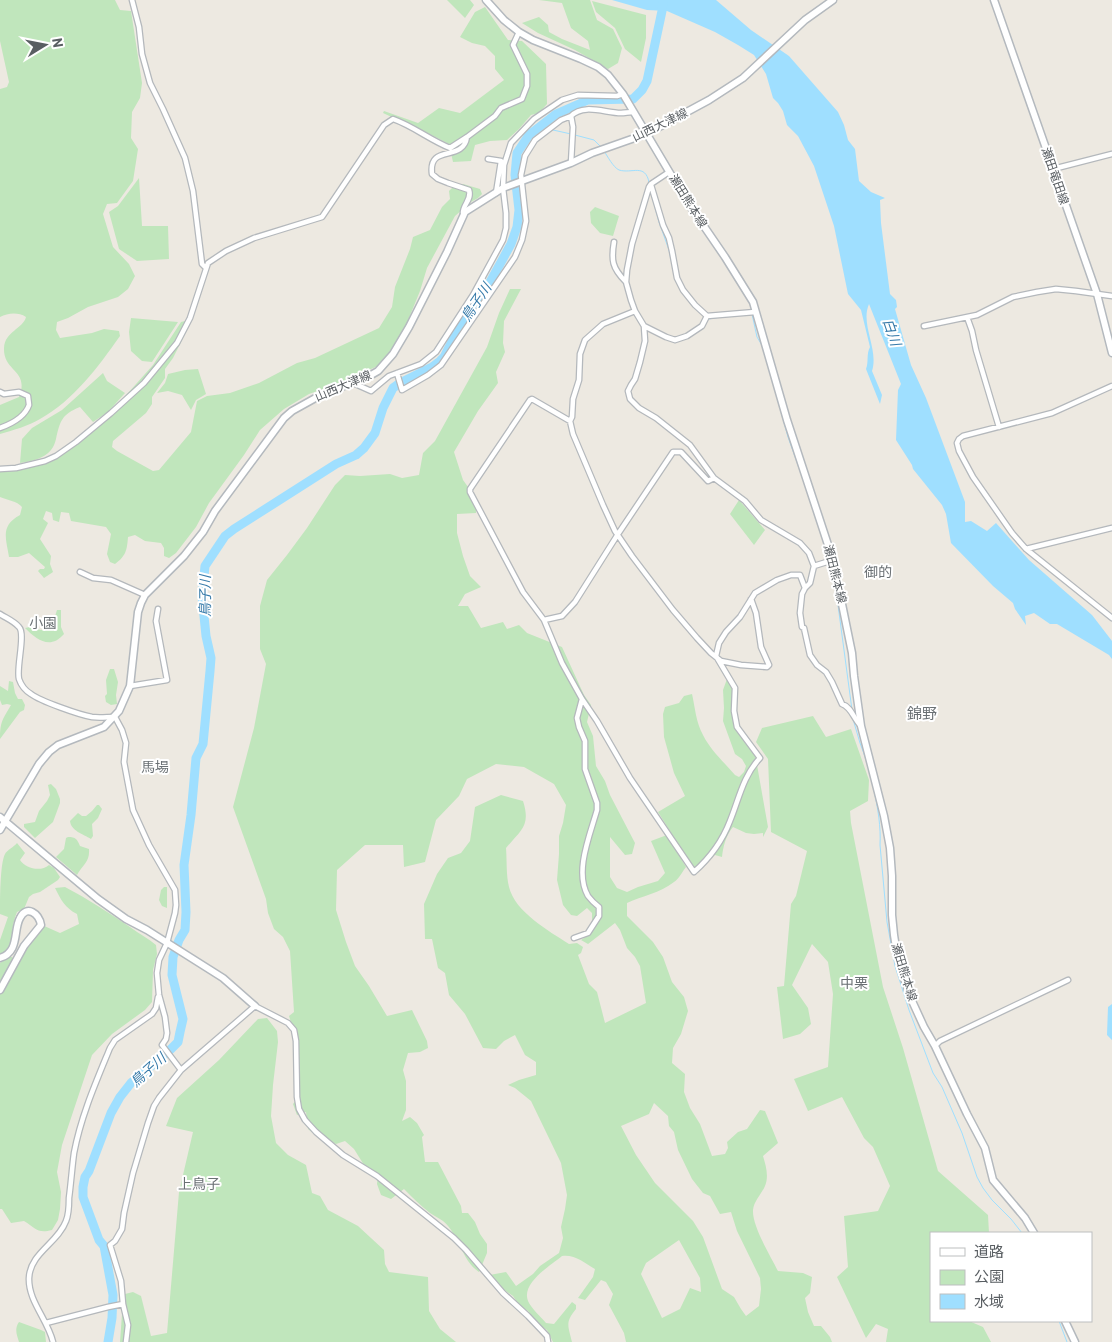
<svg xmlns="http://www.w3.org/2000/svg" width="1112" height="1342" font-family="Barlow,'Noto Sans JP',sans-serif">
<rect width="100%" height="100%" fill="#ede9e1"/>
<!-- green -->
<path fill="#c0e6bc" fill-rule="evenodd" d="M0 0H115L120 10 131 11 142 83 140 98 132 112 131 138 138 149 133 181 117 203 107 204 103 214 113 247 129 264 135 276 128 289 118 297 88 307 68 318 57 322 56 330 60 338 92 333 104 329 119 331 120 336C98 367 74 400 40 419 28 426 14 430 0 434V405L19 397C30 370 3 372 4 348 5 331 23 329 26 317 18 312 8 313 0 317V89L7 87 9 82 0 41Z
M447 0H470L474 5 465 18Z
M539 0H590L597 20 613 29 622 48 618 63 608 69 575 50 538 33 522 23 539 17 548 25 549 32 562 39 590 50 588 41 571 28 562 3Z
M592 1 646 15V38L641 62 625 49 615 28 596 12Z
M485 7 508 40 522 41 546 64 547 104 539 113 531 115 519 129 507 140 490 141 475 145 471 161 453 162 449 144 410 124 398 120 383 113 384 111 418 123 439 108 460 113 504 80 495 69V56L485 46 472 43 460 37 475 12Z
M139 178 142 226H168L169 259 137 261 119 249 109 212 118 206Z
M463 184 480 189 482 194 478 198 471 202 455 216 427 268 420 291 402 335 390 355 380 365 337 384 309 394 284 409 260 430 244 455 209 503 196 527 176 553 169 558 164 556V548L161 543 145 541 135 535 128 537C127 550 126 556 115 564L110 562 107 554 111 534 106 527 71 521 69 513 61 512 59 522 53 520 52 513 46 511 43 519 48 523 40 539 51 556 50 564 53 572 44 578 38 571 40 569H44L45 567 29 553 18 557H9C6 538 0 526 20 515L22 507C17 501 7 500 0 497V471H16L48 458 95 430 153 365 181 322 185 321 189 326 173 358 165 369V378L152 397V404L146 413 113 441 112 447 117 451 153 471 159 470 191 432 197 401 207 396 230 393 259 383 297 363 315 358 379 328 392 307 395 287 410 249 413 237 430 230 442 207 450 199 449 191 453 187Z
M595 207 619 216 613 236 600 233 591 223 590 212Z
M510 289H521L504 321 503 343 505 352 496 372 498 383 478 411 454 452 463 480 476 498V513L457 514V533L463 556 470 576 481 587 465 594 458 606H468L481 628 503 622 507 629 519 625 527 633 562 647 584 695 591 705 587 722 593 736 596 766 605 781 610 795 635 843 632 854 625 855 610 837V877L617 888 627 892 638 887 658 881 665 873 651 841 667 835 686 867C682 872 679 879 674 882 660 893 642 896 627 903V916L653 942 663 957 672 982 684 997 688 1011 681 1034 673 1048 672 1063 685 1074 684 1092 690 1108 700 1124 712 1156 725 1154 728 1148 727 1142 738 1132 747 1129 760 1110 765 1111 778 1143 763 1156C766 1166 769 1176 765 1186 761 1195 754 1201 753 1210 752 1226 771 1257 778 1271L803 1273 812 1277 810 1293 805 1298 808 1312 814 1326H821L830 1337 832 1342H626L624 1333 609 1305 613 1294 606 1282 601 1280 585 1300 578 1298 593 1277 595 1269C585 1263 574 1254 562 1256 550 1266 521 1283 528 1301 531 1308 541 1317 546 1323L554 1324 572 1302 576 1305V1309C565 1322 568 1326 572 1342H553L547 1330 536 1323 528 1311 519 1305 513 1296 484 1276 506 1272 516 1286 533 1274 540 1266 559 1253 563 1238 561 1227 565 1209 567 1195 561 1163 531 1101 515 1088 508 1085 519 1080 536 1075V1062L525 1055 515 1035 504 1041 496 1049 483 1048 465 1014 449 995 445 973 438 968 432 939H425L424 904 437 874 448 858 461 853 470 841 475 807 501 795 523 801C531 826 521 830 506 848 507 860 506 875 509 887 515 912 549 931 569 944L577 943 583 947 581 953 578 955 589 984 597 992 605 1023 646 1003 640 966 635 957 627 948 620 930 615 923 588 944 581 940 592 933V913L587 908 577 916 571 915 563 905 557 880 559 854V836L563 823 566 805 554 784 524 767 496 764 467 779 459 796 436 820 425 862 404 867 403 845H365L337 870 336 910 346 942 355 966 369 986 387 1016 412 1010 427 1041 428 1048 420 1052 408 1053 403 1070 406 1081V1110L402 1121 410 1117 417 1123 424 1135 422 1137 425 1162H438L461 1206 462 1213H468L475 1222 480 1234 487 1244V1253L479 1272C461 1260 460 1235 443 1221 439 1218 434 1216 430 1213 421 1206 412 1197 404 1189L391 1199 381 1195 377 1184 378 1174 364 1165 354 1149 345 1141 336 1144 331 1141H323L308 1129 306 1112 297 1115 293 1104 298 1098 299 1081 298 1069 293 1055 294 1032 289 1016 294 1012 290 951 283 937 274 929 268 913 266 899 233 807 254 728 266 664 260 649V606L267 580 287 555 307 528 335 485 345 475 360 476 390 474 402 478 419 475 423 453 435 441 487 347 499 313ZM654 1103 668 1116 669 1126 674 1132 678 1150 692 1179 703 1193 710 1196 720 1214 731 1212 737 1231 760 1278 761 1289 759 1306 746 1316 741 1309 734 1297 722 1289 703 1237 693 1221 655 1183 636 1155 621 1126 649 1114ZM679 1240 700 1278 701 1292 690 1288 680 1309 662 1318 641 1274 646 1263Z
M131 318 178 322 152 362 142 361 131 351 129 332Z
M198 369 206 394 196 400 191 410 182 395 168 391 157 393 165 383 168 374 185 370Z
M103 373 107 381 125 393 108 412 93 422 80 407C62 414 60 421 56 439 55 443 54 446 51 450 44 459 31 461 20 463L22 439 32 428 62 410Z
M739 500 765 530 754 545 730 514Z
M57 610H61V627L64 634C50 650 37 640 25 628L30 627 41 630 52 626Z
M110 669H114L118 682 116 695 117 704 111 705 106 702 105 696 107 694 106 680Z
M727 679 731 686 733 694 735 722 754 748 768 827 763 837V833L754 834 746 833 733 827C726 835 723 847 722 857L715 855 693 868 658 812 685 796 674 773 664 737 663 714 665 707 679 703 684 696 692 694C695 707 696 723 703 735 711 751 724 762 735 775L739 777 744 772 746 766 742 759 735 754 723 721 724 708 723 690Z
M9 681 13 682 15 693 18 699H22L25 705 24 710 20 712 0 739C0 721 3 719 11 705L7 704 2 705 0 700V686L8 691Z
M813 716 826 737 851 729 869 780 868 801 850 811 851 823 883 987 903 1048 938 1171 988 1215 989 1233H931V1321H969L983 1327 991 1342H886L888 1329 876 1324 866 1338 837 1277 848 1267 844 1216 878 1211 890 1186 873 1147 864 1138 842 1097 808 1111 794 1079 828 1067 833 994 828 962 812 944 792 985 808 1008 811 1024 800 1034 783 1039 777 987 784 986 791 904 796 896 807 851 771 832 768 759 756 742 762 728Z
M51 784 56 789 60 799V803L53 822 35 838 24 827V824L35 822 39 811 47 801 50 795 48 785Z
M97 805H99L102 809 98 818 92 824 93 836 91 839C83 834 71 831 70 821L78 813 82 816H86L92 811Z
M68 837C76 837 77 839 80 846L89 849C90 862 83 864 77 875L56 857 64 849 66 838Z
M17 843 25 853 20 860C26 869 41 872 49 865L54 868 60 877 58 880 40 892 33 894 29 897 24 909 17 912C14 919 13 925 12 932 10 946 12 949 0 957V940L8 917 0 914C0 901 0 863 5 854 7 850 14 847 17 843Z
M65 887C88 899 109 913 130 927 139 934 148 938 156 945L157 954 153 970 152 1002 145 1010 112 1034 92 1055 62 1145 57 1172 61 1192 60 1209 58 1220 52 1230C37 1234 36 1228 24 1221L11 1223 2 1209H0V993L29 938 42 925 60 933 79 924 77 914C65 908 61 900 55 888Z
M164 887H167V908L162 906 159 900 161 890Z
M9 957H12L13 959 8 974 0 987V963Z
M267 1018 277 1031 278 1042 273 1085 271 1116 276 1143 288 1155 306 1165 312 1193 320 1196 328 1210 358 1226 384 1250 385 1264 389 1272 428 1277 429 1311 440 1329 456 1342H120L122 1314 121 1295 133 1292 141 1296 151 1336 167 1333 179 1192 193 1132 166 1126 177 1098 219 1060 258 1019Z
M19 1322 41 1330 45 1332 46 1342H19C17 1335 14 1329 19 1322Z"/>
<!-- water -->
<path fill="#9fdfff" d="M612 0H716L751 30 789 56 838 112 844 125 848 140 855 149 859 181 871 192 885 198 880 200 881 223 890 294 896 300 897 307 895 309 911 365 926 398 965 502V522L971 521 987 531 996 523 1029 560 1092 615 1112 641V659L1109 655 1057 624H1050L1034 613 1025 616 1026 625 1015 609 1013 603 993 586 951 543 946 514 942 505 913 469 912 465 896 440 898 390 901 384 869 304C860 325 879 349 872 371L882 395 880 404 866 369C869 362 866 354 870 347L861 310 848 294 834 226 814 166 798 136 787 125 783 111 778 103 773 98 766 74 754 55 738 45 715 32 667 11 647 10Z
M1112 1004V1040L1107 1035 1108 1007Z"/>
<g fill="none" stroke-linecap="round" stroke-linejoin="round">
<!-- stream -->
<path stroke="#9fdfff" stroke-width="1" d="M540 126 545 127
M553 130 571 134
M575 135 594 140 600 146
M604 151C608 157 613 167 619 170 632 174 645 163 649 182
M651 193 659 222 669 250 675 278
M694 306 702 314
M729 316 752 314 757 337 763 347
M707 318 709 319 720 317
M765 353 788 437 802 476
M836 590 852 710
M853 719 860 743 867 762
M874 790C878 809 881 827 880 845L887 922 895 966 909 1010 933 1073 942 1087 962 1133 977 1177 983 1188 992 1200 1011 1219 1022 1233
M1059 1321 1067 1342"/>
<!-- river -->
<path stroke="#9fdfff" stroke-width="9" d="M108 1342 112 1318 113 1295 104 1246 99 1240 83 1197V1187L85 1177 89 1171 111 1113 120 1097 131 1083 171 1049 178 1042 180 1032 183 1019 172 975 173 957 179 940 185 930 186 912 184 865 191 815 196 758 203 744 210 671 211 658 206 636 202 596 205 566 225 536 234 529 336 464 356 455 364 448 375 433 383 408 393 388 400 383 432 367 440 361 444 357 463 320 475 301 489 284 511 244 517 227 519 210 515 175 517 153 529 135 556 114 588 100 633 99 642 90 647 81 662 11 663 0"/>
<defs>
<path id="street" d="M132 0 139 27 142 54 150 83 163 109 185 158 193 191 202 264 205 267
M488 159 501 161 496 193
M571 163 573 127 571 116C584 103 605 113 621 113 625 113 629 112 633 112
M1053 169 1112 154
M669 172 651 184 649 187 632 244 627 270 626 282 631 300 635 311 644 326 666 337 675 340 687 336 702 326 707 316 755 312
M651 185 663 225 669 238 672 251 677 278 683 290 695 305 707 316
M463 213C463 204 472 200 469 190L448 183 438 179 432 174C428 143 463 163 467 137
M614 242C611 260 612 268 626 282
M635 311 603 324 585 340 580 354 579 380 573 399 572 417 570 421 573 434 603 505 615 531 632 556 673 610 697 638 711 653 721 661 741 665 767 667 769 665 761 647 756 613 751 599
M967 317 972 331 976 350 999 427
M644 326 645 341 640 362 635 379 631 385 628 391 630 399 639 408 656 418 690 445 714 478
M924 326 977 315 1013 297 1037 292 1056 289 1076 291 1112 296
M397 373 402 390 428 375 441 365 515 257 522 240 526 221 521 175 525 156 535 140 561 120 571 116
M353 383 371 391 389 376 421 364 436 352 473 295 503 240 506 228V213L503 188 504 165 511 143 534 119 562 100 578 95 617 96 623 94
M1112 386 1052 413 963 436 959 439 957 443 959 451 973 477 1012 533 1026 549 1112 618
M0 392 4 394 19 392 28 396C28 398 29 403 29 405 25 417 11 424 0 428
M570 421 532 399 530 400 470 489V492L523 592 544 620 562 663 582 699 597 721 630 778 694 872C711 857 722 842 730 821 739 799 743 776 760 758L737 727 734 711 735 688 716 656 719 643 726 632 740 617 755 593 777 580 791 575H800L805 588
M0 469 16 468 45 461 56 456 76 442 111 413 144 383 177 343 190 318 208 263 226 251 254 238 322 217 384 125 393 119C413 126 430 140 450 148L467 137 495 116 501 108 522 99 527 86V74L513 45 519 32
M1026 549 1112 528
M833 560 814 566 810 583 805 588 802 594 800 613 802 627 804 628 810 655 817 665 826 672 832 682 842 704C851 707 853 717 860 725
M80 572 93 578 111 580 145 595
M0 614C6 618 14 621 19 627 26 634 16 667 19 679 21 685 26 691 31 694 40 701 80 715 92 717 99 718 107 717 115 717L122 730 126 743 124 762 133 810 149 845 175 890 176 905 175 913 167 943 159 960 157 973 159 995 165 1017 167 1033 166 1039 162 1045 181 1070
M544 620 562 616 575 602 618 534 673 452H681L708 481 714 478 745 501 761 520 800 543 809 553 814 566
M130 686 167 680 156 621 158 609
M574 938 588 933 599 916V907C595 904 591 900 588 896 574 872 590 835 597 810V803L585 769V741L579 727 577 718 582 699
M935 1046 940 1041 1068 980
M46 1323 108 1307 123 1304
M53 1342C48 1320 28 1301 29 1278 30 1253 58 1243 66 1221 69 1214 69 1206 69 1198 71 1183 72 1168 74 1153 81 1116 96 1082 110 1048L115 1040 152 1014 156 1008 158 997
M126 1342 128 1325 123 1304 121 1281 110 1245 115 1241 122 1229 124 1213 133 1173 148 1123 154 1106 159 1098 181 1070 255 1006 288 1023 294 1030 296 1041 297 1097 299 1109 305 1120 316 1132 343 1155 377 1176 454 1238 466 1250 503 1293 528 1316 547 1336 548 1342"/>
<path id="secondary" d="M486 0 504 20 519 32 533 40 581 59 598 67 608 75 623 94 686 200 725 257 753 302 787 420 833 560 852 653 854 676 861 726 884 816 890 848 892 876V915L894 935 897 954 903 976 913 1003 924 1027 935 1046 967 1114 985 1148 993 1180 1025 1218 1034 1233
M994 0 1097 294 1112 353
M0 817 98 899 126 919 147 930 223 978 255 1006
M0 830 39 764 49 752 58 745 104 727 119 711 130 686 138 612 141 603 145 595 184 556 203 532 215 511 284 418 292 411 319 396 371 375 378 371 393 354 409 327 447 252 465 212 503 188 571 163 592 153 646 134 709 100 743 78 805 20 833 0
M0 958C20 952 13 930 20 918 27 904 39 914 41 925L24 946 0 990
M1065 1321 1075 1342"/>
</defs>
<!-- street casing -->
<use href="#street" stroke="#b4b8bc" stroke-width="7"/>
<!-- secondary casing -->
<use href="#secondary" stroke="#b4b9be" stroke-width="9"/>
<!-- street -->
<use href="#street" stroke="#fff" stroke-width="4.5"/>
<!-- secondary -->
<use href="#secondary" stroke="#fff" stroke-width="6"/>
</g>
<g text-anchor="middle" stroke-width="4" stroke-linejoin="round" paint-order="stroke">
<!-- street labels -->
<g font-size="12" fill="#595e62" stroke="#fff">
<text transform="translate(660 125) rotate(-26)" y="4">山西大津線</text>
<text transform="translate(1055 176) rotate(71)" y="4">瀬田竜田線</text>
<text transform="translate(688 201) rotate(58)" y="4">瀬田熊本線</text>
<text transform="translate(343 386) rotate(-23)" y="4">山西大津線</text>
<text transform="translate(835 574) rotate(76)" y="4">瀬田熊本線</text>
<text transform="translate(904 972) rotate(73)" y="4">瀬田熊本線</text>
</g>
<!-- water labels -->
<g font-size="14" font-style="italic" fill="#377baa" stroke="#fff">
<text transform="translate(476 302) rotate(-56)" y="5">鳥子川</text>
<text transform="translate(892 332) rotate(71)" y="5">白川</text>
<text transform="translate(205 596) rotate(-90)" y="5">鳥子川</text>
<text transform="translate(148 1070) rotate(-42)" y="5">鳥子川</text>
</g>
<!-- neighbourhood labels -->
<g font-size="14" fill="#6a7074" stroke="#fff">
<text x="878" y="577">御的</text>
<text x="43" y="628">小園</text>
<text x="155" y="772">馬場</text>
<text x="854" y="988">中栗</text>
<text x="199" y="1189">上鳥子</text>
</g>
<!-- quarter labels -->
<g font-size="15" fill="#6a7074" stroke="#fff">
<text x="922" y="719">錦野</text>
</g>
</g>
<!-- legend -->
<rect x="930" y="1232" width="162" height="90" fill="#ffffff" stroke="#bdbfc0"/>
<rect x="940" y="1248" width="25" height="8" fill="#ffffff" stroke="#bdbfc0"/>
<text x="974" y="1257" font-size="15" fill="#595e62">道路</text>
<rect x="940" y="1270" width="25" height="15" fill="#c0e6bc" stroke="#bdbfc0"/>
<text x="974" y="1282" font-size="15" fill="#595e62">公園</text>
<rect x="940" y="1294" width="25" height="15" fill="#9fdfff" stroke="#bdbfc0"/>
<text x="974" y="1307" font-size="15" fill="#595e62">水域</text>
<!-- north arrow -->
<g transform="translate(45 45) rotate(80)" stroke="#ffffff" stroke-width="4" paint-order="stroke">
<path d="M0-4L9 19L0 12L-9 19Z" fill="#595e62"/>
<text y="-8" font-size="14" font-weight="bold" text-anchor="middle" fill="#595e62">N</text>
</g>
</svg>
